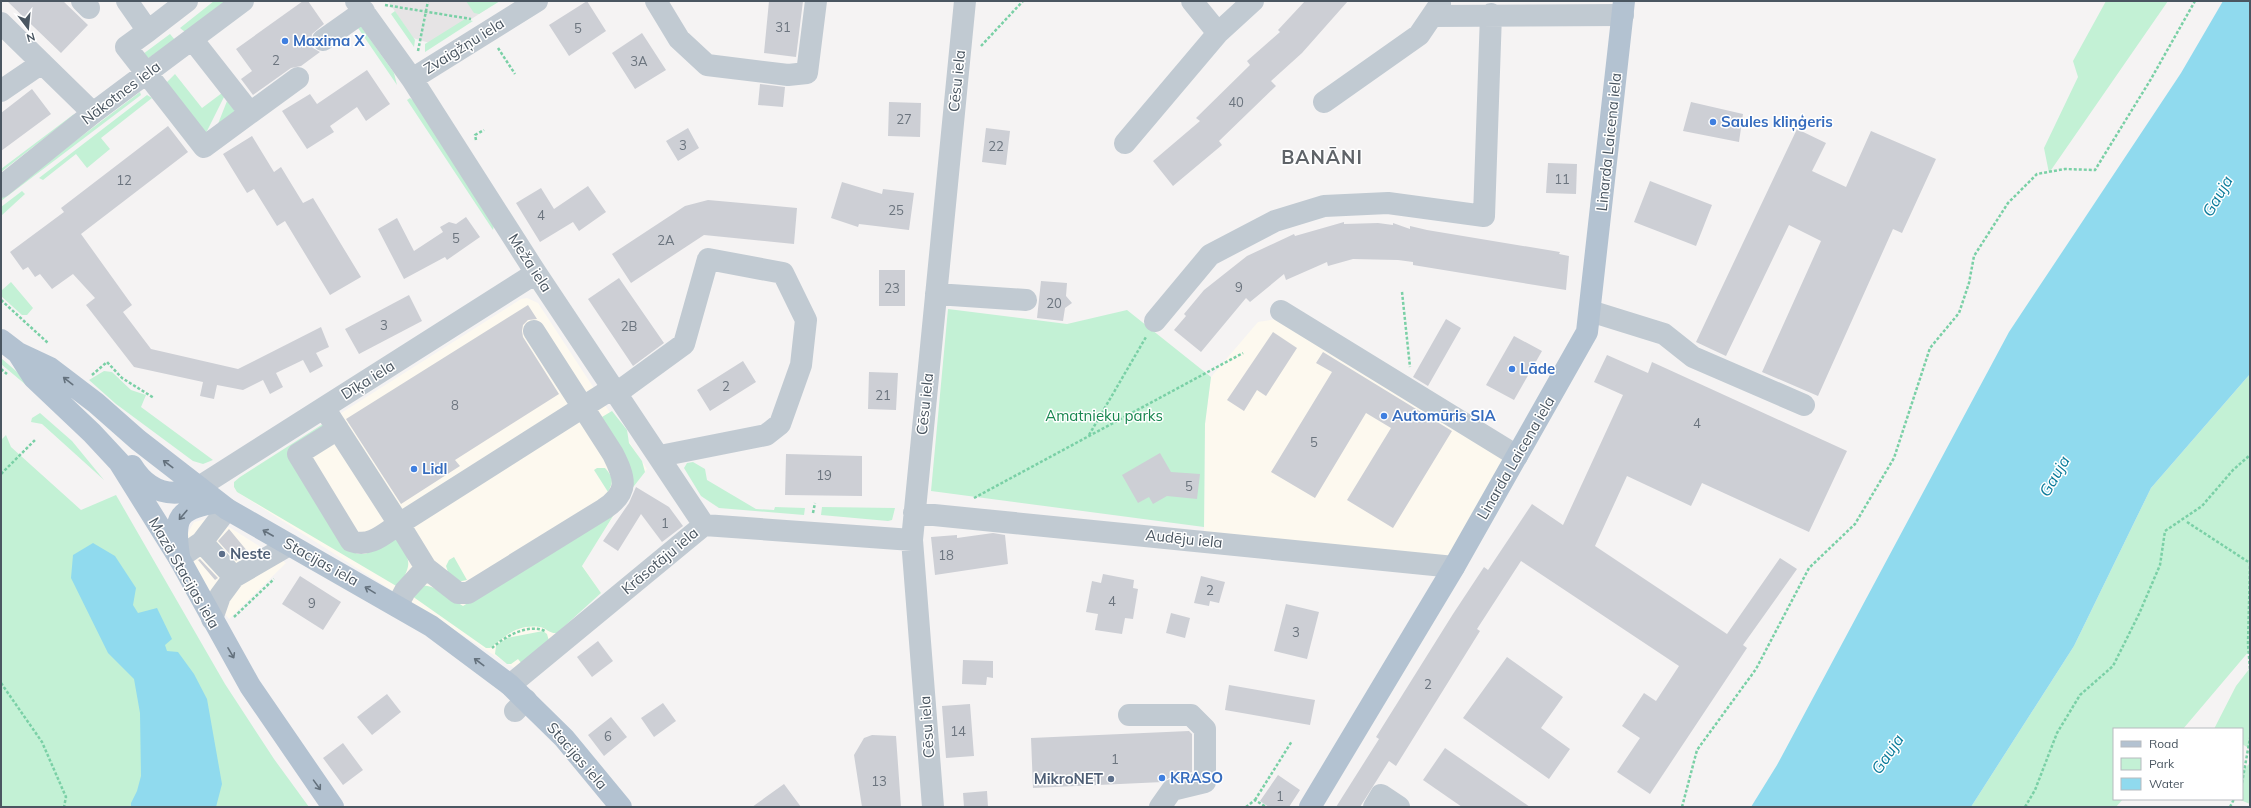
<svg xmlns="http://www.w3.org/2000/svg" width="2251" height="808" font-family="Mulish,sans-serif">
<rect width="100%" height="100%" fill="#f5f3f3"/>
<!-- commercial -->
<path fill="#fdf9ef" d="M527 298 538 303 647 469 627 495 582 565 601 593 516 669 237 492 234 487V482L240 477 521 299Z
M1289 317 1517 456 1454 567 1204 541 1205 424 1211 377 1258 322Z
M207 519 229 527 286 563 229 619 212 597 191 557 186 536 194 522Z"/>
<!-- education -->
<path fill="#e6e4e5" d="M388 1H499L433 44 413 38Z"/>
<!-- green -->
<path fill="#c3f1d5" d="M214 1H227L185 32 180 28Z
M466 1H500L479 14 474 13Z
M2106 1H2168L2049 173 2044 148 2078 77 2073 61Z
M395 11 415 40 414 47 391 14Z
M465 19 473 21 425 52V44Z
M356 25H360L394 73 397 85Z
M170 34 175 40 147 59 143 54Z
M175 74 202 108 222 93 224 97 205 135 161 88Z
M140 92 141 95 1 201V197Z
M147 95 152 98 101 138 110 149 87 168 76 154 43 180 39 178Z
M410 98 415 102 494 225 493 230 407 100Z
M227 101 234 109V114L216 129Z
M74 114 73 116 1 172V169Z
M22 191 25 194 1 216V207Z
M11 282 33 308 27 315H22L1 296V289L2 290Z
M948 309 1067 324 1127 310 1211 377 1205 424 1204 527 931 491Z
M1 358 39 391 38 395 1 364Z
M104 371 112 372 131 390 146 395 141 407 213 460 203 464 193 461 116 404 89 380Z
M2250 374V650L2183 729H2114V799H2123L2116 807H1971L2074 646 2151 488Z
M612 411 627 430 629 443 642 461 645 472 627 495 602 417Z
M40 413 72 441 104 480 42 424 31 422 32 418Z
M323 424 324 428 289 452 349 550C366 561 381 546 395 537 410 560 414 562 398 587L237 492 234 487V482L240 477Z
M6 435 11 447 81 510 116 495 225 684 274 759 309 807H1V440Z
M693 462 705 469 707 480 756 509 774 510 775 507 805 508 804 515 719 508 701 496 684 468 687 463Z
M597 468H605C613 477 614 481 608 492L594 470Z
M822 507 895 508 892 520 888 521 821 515Z
M618 508 582 566 601 593 557 633C550 634 546 628 540 627 517 624 507 635 490 648H486L412 596C416 593 420 587 424 586 433 584 455 601 463 606Z
M454 557 467 580 457 582 449 575 446 566 449 560Z
M543 631 547 634 549 641 522 664 518 659 511 664H507L495 654 496 646 507 638Z
M2250 668V749L2242 744V729H2214L2236 686Z
M2250 763V804L2238 799H2242V771Z"/>
<!-- water -->
<path fill="#90daee" d="M2223 1H2250V374L2151 488 2074 646 1971 807H1751L1777 765 2009 332 2181 73Z
M93 543 115 556 136 588 133 605 138 613 157 608 172 639 165 645 167 651 178 652 194 674 207 699 222 784 216 807H131V803L137 791 141 776 140 713 134 679 108 653 71 578 73 555Z"/>
<!-- building -->
<path fill="#cdcfd5" d="M7 1H63L88 25 61 53Z
M303 1H308L324 24 312 34 311 41 313 48 320 52 301 66 291 68 253 95 241 79 252 71 236 49Z
M587 1 606 31 569 56 549 25Z
M769 1H803L796 57 764 53Z
M1305 1H1348L1302 53 1271 81 1276 86 1219 141 1222 145 1173 186 1153 161 1200 121 1196 118 1250 65 1247 61 1280 32 1278 30Z
M642 33 666 70 635 89 612 53Z
M367 70 390 104 366 121 357 107 330 126 334 132 307 149 282 111 310 94 317 104Z
M760 84 785 87 783 107 758 105Z
M32 89 51 114 1 151V113Z
M889 102 921 103 920 137 888 136Z
M1691 102 1743 114 1739 142 1683 131Z
M168 126 188 152 81 234 132 305 123 312 151 349 238 369 321 327 329 347 316 353 323 366 310 373 303 360 276 373 283 387 270 394 263 380 243 390 217 385 214 399 200 396 203 382 134 367 86 305 95 298 73 274 52 289 40 274 35 277 28 267 23 270 10 252 64 212 61 208Z
M688 128 699 148 678 161 666 141Z
M986 128 1010 131 1006 165 982 162Z
M1797 129 1826 143 1812 171 1846 187 1871 131 1936 159 1902 233 1893 229 1818 396 1762 372 1821 241 1789 225 1726 356 1696 342Z
M252 136 274 172 281 167 303 203 313 198 361 277 330 295 285 221 277 226 254 189 247 193 223 154Z
M1548 163 1577 164 1576 194 1546 193Z
M1650 181 1712 205 1696 246 1634 222Z
M842 182 882 194 883 189 914 193 909 230 859 224 858 227 831 218Z
M588 186 606 212 579 231 573 222 540 242 516 203 541 188 554 209Z
M708 200 797 208 794 244 704 235 631 283 612 254 685 206Z
M466 217 480 237 447 260 445 257 404 279 378 229 397 218 414 251 443 232 440 227 449 222 456 224Z
M1344 222V224L1378 223 1393 225V223L1410 229V226L1427 230 1560 252 1559 254 1569 256 1566 290 1413 265V262L1398 260 1353 259 1328 266 1327 262 1286 280 1284 274 1250 302 1246 298 1201 352 1174 330 1186 316 1184 314 1204 290 1247 256 1294 234 1295 236Z
M879 270H905V306H879Z
M619 278 664 343 633 366 588 299Z
M1041 281 1067 283 1066 296 1072 303 1065 308 1063 321 1037 318Z
M409 295 422 321 359 354 345 329Z
M528 305 537 319 528 320 523 325 522 331 523 337 559 394 455 460 460 466 401 504 346 419Z
M1446 319 1461 328 1428 386 1413 377Z
M1273 332 1297 348 1266 396 1257 390 1244 411 1227 400Z
M1514 336 1542 351 1514 400 1486 385Z
M1323 352 1452 431 1393 528 1347 500 1391 428 1366 413 1315 498 1271 472 1332 372 1316 363Z
M1607 355 1648 373 1652 362 1847 451 1809 532 1702 483 1691 506 1627 476 1595 546 1727 634 1780 558 1797 569 1743 645 1747 648 1650 794 1617 772 1640 738 1622 726 1644 693 1656 701 1679 666 1521 561 1477 629 1480 631 1396 766 1389 761 1360 807H1336L1379 739 1376 737 1453 614 1484 567 1488 570 1532 504 1563 525 1623 395 1594 382Z
M743 361 756 382 710 411 697 390Z
M869 372 898 373 896 410 868 409Z
M1160 453 1171 472 1200 474 1197 499 1167 496 1153 504 1149 497 1138 503 1122 475Z
M786 454 862 456V496L785 495Z
M636 487 669 507 683 526 662 542 641 514 618 551 603 541 629 503Z
M229 529 248 552 236 561 218 541Z
M993 533 1005 535 1008 564 935 575 931 537 957 535V538Z
M200 559 218 578 215 580 198 560Z
M1103 574 1134 580 1133 588 1138 589 1133 619 1125 618 1122 634 1095 630 1098 614 1086 612 1092 581 1101 583Z
M300 576 341 602 323 630 282 604Z
M1201 576 1225 582 1219 603 1210 601 1209 606 1194 603Z
M1286 604 1319 612 1307 659 1274 651Z
M1171 613 1190 618 1185 638 1166 633Z
M598 641 613 661 592 677 577 657Z
M1507 657 1563 697 1541 728 1570 749 1549 779 1463 718Z
M963 660 993 661V678L987 677 986 685 962 684Z
M1229 685 1315 700 1310 725 1225 710Z
M387 694 401 712 372 735 357 717Z
M663 703 676 721 654 737 641 718Z
M970 704 974 756 946 758 942 706Z
M611 717 627 737 604 756 588 735Z
M1189 731 1192 734V772L1169 778 1163 782 1033 788 1031 738Z
M872 735 896 736 901 807H862L854 755 864 738Z
M343 743 363 770 343 785 323 758Z
M1445 748 1530 807H1462L1423 780Z
M1278 775 1300 790 1289 807H1269L1260 801Z
M784 784 801 807H752Z
M987 791 988 807H964L963 793Z"/>
<g fill="none" stroke-linecap="round" stroke-linejoin="round">
<!-- path -->
<path stroke="#7ad0a6" stroke-width="2.5" stroke-dasharray="3 2" stroke-linecap="butt" d="M385 5 471 19
M981 46 1023 1
M498 48 515 74
M418 51 428 1
M476 140 475 135 484 130
M1402 292 1410 367
M1 300 48 343
M1 369 7 374
M92 375 107 362 122 378 154 398
M1089 435 1146 337
M1 474 35 440
M974 498 1243 353
M813 513 815 503
M2187 522 2250 563
M2250 566 2248 644 2250 669
M234 617 274 579
M492 648C504 637 528 623 545 631
M1 683 42 742 66 797 64 807
M2242 783 2250 738
M1255 800 1292 741
M1246 807 1255 800 1266 807
M1682 807 1697 750 1756 669 1809 568 1855 524 1894 458 1930 348 1959 313 1969 283 1974 256 2008 203 2037 174 2065 169 2095 170 2151 79 2195 1
M2025 807 2035 790 2057 733 2080 695 2113 666 2139 614 2160 565 2165 531 2202 506 2233 470 2250 455
M2230 807 2234 799"/>
<!-- minor -->
<path stroke="#c1cad2" stroke-width="22" d="M82 1 89 8
M127 1 148 31 126 47 204 147 250 113 192 39
M356 1 412 79 536 273 704 525
M656 1 679 39 707 65 788 75 807 73 816 1
M1192 1 1218 33
M1432 16 1623 15
M1 23 93 113
M148 31 187 1
M323 40 364 11
M412 79 537 1
M1 91 42 63
M1324 102 1419 35 1440 4
M250 113 298 78
M1125 143 1218 33 1253 1
M1 187 93 113 243 1
M936 294 1026 300
M1281 311 1517 456
M1590 311 1664 334 1693 357 1804 405
M1155 321 1210 255 1275 221 1324 206 1388 203 1484 216 1491 14
M625 387 684 344 708 259 783 273 806 320 801 365 780 424 766 435 660 456
M330 417 399 524 613 388
M338 429 298 454 351 541C370 548 384 534 399 524L426 568 458 593H468L604 509C630 492 625 478 613 454L534 331
M199 487 536 273
M914 513 1454 567
M202 542 234 577
M179 558 202 542 227 509
M397 606 405 591 426 568
M212 619 220 596 234 577 289 545
M510 685 704 525 912 540
M515 711 526 700
M1129 715H1191L1205 729V782L1172 790 1160 807
M933 807 912 540 965 1
M1374 807 1381 795 1399 807"/>
<!-- major -->
<path stroke="#b3c2d1" stroke-width="22" d="M1 340 18 353 50 368 96 403 138 440 227 509 431 626 510 685 564 738 621 807
M18 353 34 378 92 433 119 462 179 558 250 686 333 807
M132 466C148 492 172 499 199 487
M179 556C173 516 178 509 218 502
M1310 807 1454 567 1587 332 1624 1"/>
</g>
<!-- one-way arrows -->
<defs><path id="oneway-shaft" d="M-6 0H5M1.5-3L5.5 0L1.5 3" fill="none" stroke-width="1.6" stroke-linecap="round" stroke-linejoin="round"/></defs>
<g stroke="#64717d">
<use href="#oneway-shaft" transform="translate(68 381) rotate(-142)"/>
<use href="#oneway-shaft" transform="translate(168 464) rotate(-143)"/>
<use href="#oneway-shaft" transform="translate(183 515) rotate(130)"/>
<use href="#oneway-shaft" transform="translate(268 533) rotate(-150)"/>
<use href="#oneway-shaft" transform="translate(370 590) rotate(-149)"/>
<use href="#oneway-shaft" transform="translate(231 653) rotate(60)"/>
<use href="#oneway-shaft" transform="translate(479 662) rotate(-143)"/>
<use href="#oneway-shaft" transform="translate(317 785) rotate(54)"/>
</g>
<!-- markers -->
<g fill="#3f7fe0" stroke="#fff" stroke-width="1.5">
<circle cx="285" cy="41" r="4"/>
<circle cx="1713" cy="122" r="4"/>
<circle cx="1512" cy="369" r="4"/>
<circle cx="1384" cy="416" r="4"/>
<circle cx="414" cy="469" r="4"/>
<circle cx="1162" cy="778" r="4"/>
</g>
<g fill="#5c6f8a" stroke="#fff" stroke-width="1.5">
<circle cx="222" cy="554" r="4"/>
<circle cx="1111" cy="779" r="4"/>
</g>
<g text-anchor="middle" stroke-width="3" stroke-linejoin="round" paint-order="stroke">
<!-- number labels -->
<g font-size="13" fill="#6b747e">
<text x="783" y="32">31</text>
<text x="578" y="33">5</text>
<text x="276" y="65">2</text>
<text x="639" y="66">3A</text>
<text x="1236" y="107">40</text>
<text x="904" y="124">27</text>
<text x="683" y="150">3</text>
<text x="996" y="151">22</text>
<text x="1562" y="184">11</text>
<text x="124" y="185">12</text>
<text x="896" y="215">25</text>
<text x="541" y="220">4</text>
<text x="456" y="243">5</text>
<text x="666" y="245">2A</text>
<text x="1239" y="292">9</text>
<text x="892" y="293">23</text>
<text x="1054" y="308">20</text>
<text x="384" y="330">3</text>
<text x="629" y="331">2B</text>
<text x="726" y="391">2</text>
<text x="883" y="400">21</text>
<text x="455" y="410">8</text>
<text x="1697" y="428">4</text>
<text x="1314" y="447">5</text>
<text x="824" y="480">19</text>
<text x="1189" y="491">5</text>
<text x="665" y="528">1</text>
<text x="946" y="560">18</text>
<text x="1210" y="595">2</text>
<text x="1112" y="606">4</text>
<text x="312" y="608">9</text>
<text x="1296" y="637">3</text>
<text x="1428" y="689">2</text>
<text x="958" y="736">14</text>
<text x="608" y="741">6</text>
<text x="1115" y="764">1</text>
<text x="879" y="786">13</text>
<text x="1280" y="801">1</text>
</g>
<!-- shop labels -->
<g font-size="15" font-weight="bold" fill="#366cbe" stroke="#fff" text-anchor="start">
<text x="293" y="46">Maxima X</text>
<text x="1721" y="127">Saules kliņģeris</text>
<text x="1520" y="374">Lāde</text>
<text x="1392" y="421">Automūris SIA</text>
<text x="422" y="474">Lidl</text>
<text x="1170" y="783">KRASO</text>
</g>
<!-- street labels -->
<g font-size="15" fill="#4a5661" stroke="#fff">
<text transform="translate(464 46) rotate(-32)" y="5">Zvaigžņu iela</text>
<text transform="translate(957 81) rotate(-84)" y="5">Cēsu iela</text>
<text transform="translate(121 93) rotate(-37)" y="5">Nākotnes iela</text>
<text transform="translate(1609 142) rotate(-84)" y="5">Linarda Laicena iela</text>
<text transform="translate(530 263) rotate(57)" y="5">Meža iela</text>
<text transform="translate(368 380) rotate(-32)" y="5">Dīķa iela</text>
<text transform="translate(925 404) rotate(-84)" y="5">Cēsu iela</text>
<text transform="translate(1516 458) rotate(-60)" y="5">Linarda Laicena iela</text>
<text transform="translate(1184 539) rotate(6)" y="5">Audēju iela</text>
<text transform="translate(660 561) rotate(-40)" y="5">Krāsotāju iela</text>
<text transform="translate(321 562) rotate(29)" y="5">Stacijas iela</text>
<text transform="translate(184 573) rotate(60)" y="5">Mazā Stacijas iela</text>
<text transform="translate(927 727) rotate(-94)" y="5">Cēsu iela</text>
<text transform="translate(577 756) rotate(49)" y="5">Stacijas iela</text>
</g>
<!-- park labels -->
<g font-size="15" fill="#17864f" stroke="#fff">
<text x="1104" y="421">Amatnieku parks</text>
</g>
<!-- service labels -->
<g font-size="15" font-weight="bold" fill="#4e5e75" stroke="#fff" text-anchor="start">
<text x="230" y="559">Neste</text>
<text x="1103" y="784" text-anchor="end">MikroNET</text>
</g>
<!-- water labels -->
<g font-size="16" font-style="italic" fill="#0c7c9b" stroke="#fff">
<text transform="translate(2217 196) rotate(-60)" y="6">Gauja</text>
<text transform="translate(2054 476) rotate(-60)" y="6">Gauja</text>
<text transform="translate(1887 754) rotate(-56)" y="6">Gauja</text>
</g>
<!-- district labels -->
<g font-size="19" font-weight="bold" letter-spacing="1" fill="#5f6368" stroke="#fff">
<text x="1322" y="164">BANĀNI</text>
</g>
</g>
<!-- border -->
<rect width="2251" height="808" fill="none" stroke="#4a5661" stroke-width="4"/>
<!-- legend -->
<rect x="2113" y="728" width="130" height="72" fill="#ffffff" stroke="#b7bbc0"/>
<rect x="2121" y="741" width="20" height="6" fill="#b3c2d1" stroke="#b7bbc0"/>
<text x="2149" y="748" font-size="12" fill="#4a5661">Road</text>
<rect x="2121" y="758" width="20" height="12" fill="#c3f1d5" stroke="#b7bbc0"/>
<text x="2149" y="768" font-size="12" fill="#4a5661">Park</text>
<rect x="2121" y="778" width="20" height="12" fill="#90daee" stroke="#b7bbc0"/>
<text x="2149" y="788" font-size="12" fill="#4a5661">Water</text>
<!-- north arrow -->
<g transform="translate(28 28) rotate(164)" stroke="#ffffff" stroke-width="3" paint-order="stroke">
<path d="M0-3L7 15L0 10L-7 15Z" fill="#4a5661"/>
<text y="-6" font-size="11" font-weight="bold" text-anchor="middle" fill="#4a5661">N</text>
</g>
</svg>
